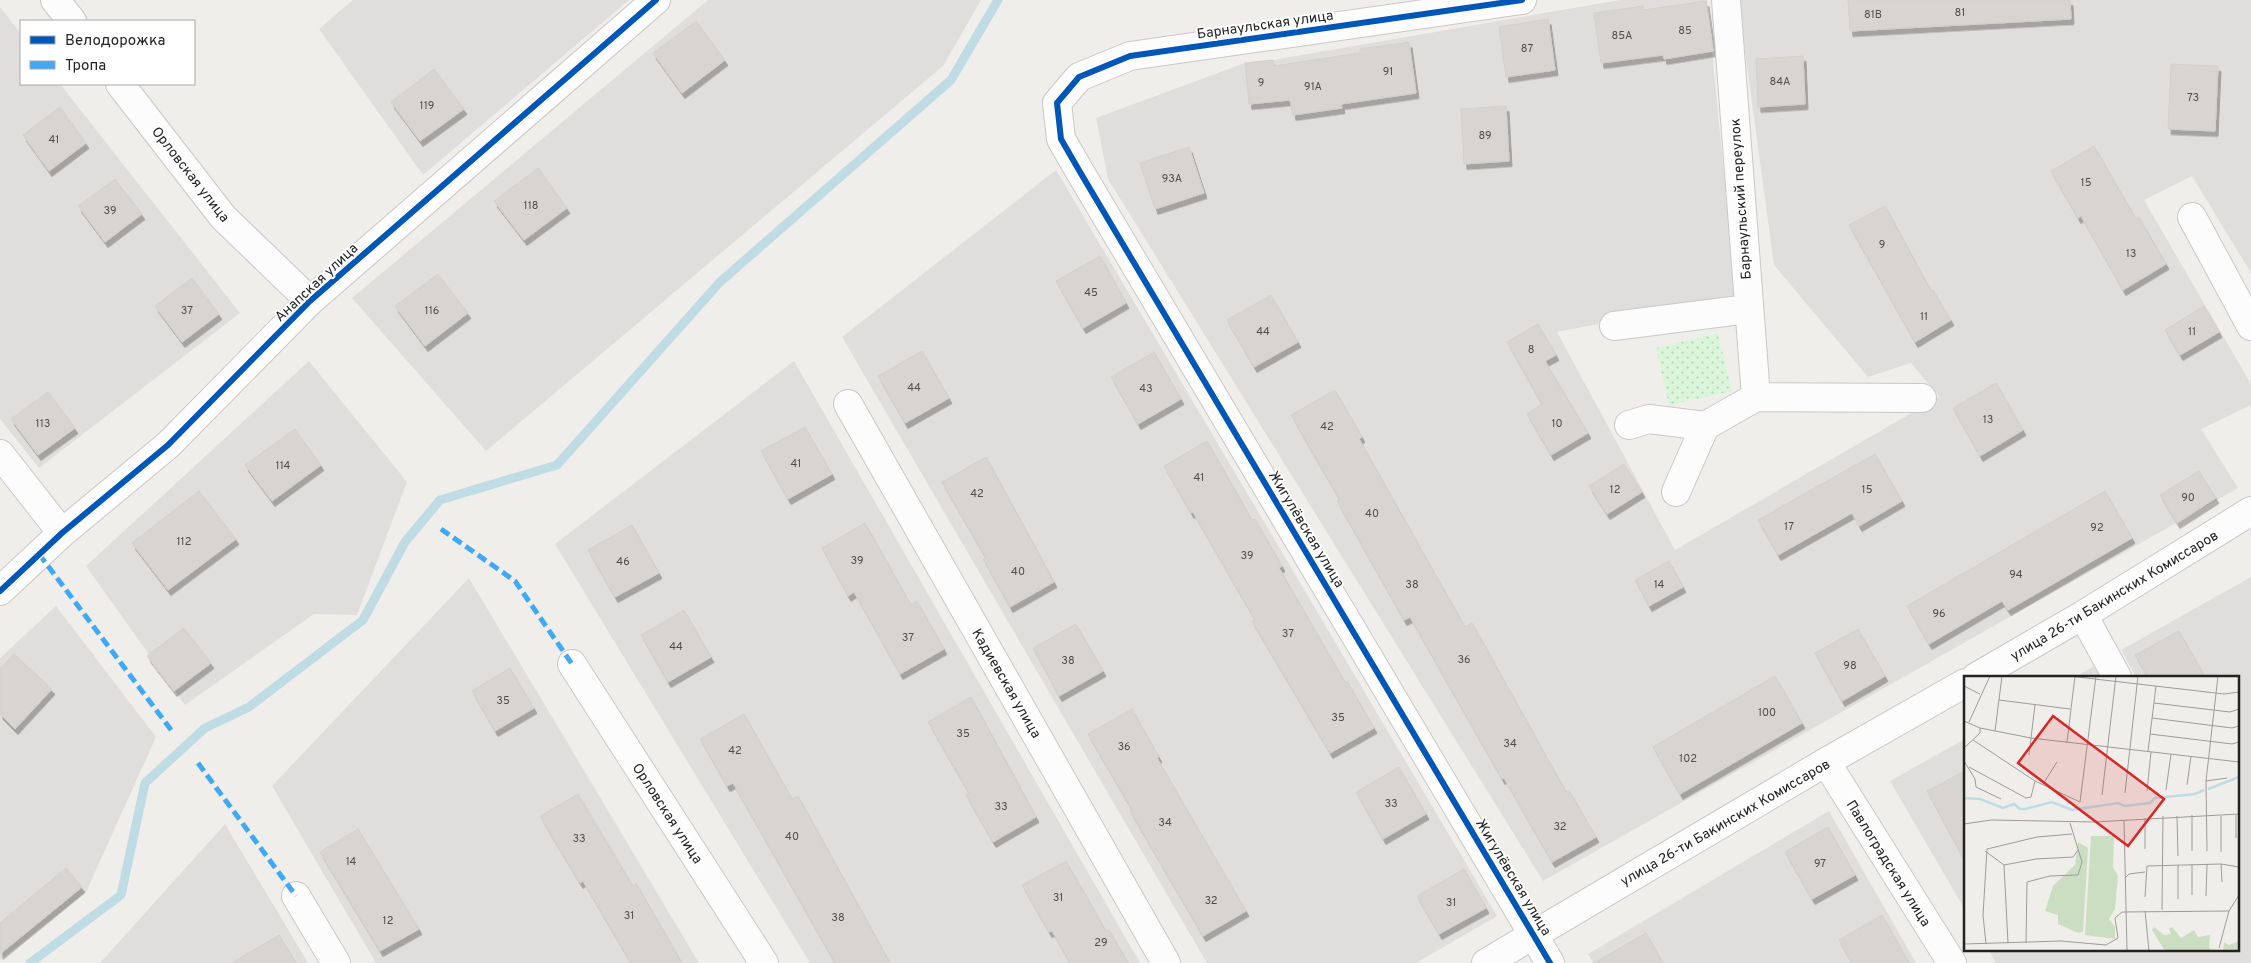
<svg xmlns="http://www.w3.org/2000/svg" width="2251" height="963" font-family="Overpass,sans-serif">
<defs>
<pattern id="park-dots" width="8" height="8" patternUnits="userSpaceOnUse" patternTransform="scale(1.25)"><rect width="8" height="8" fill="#daf5da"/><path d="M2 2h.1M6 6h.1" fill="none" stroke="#bbd2bb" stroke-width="1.8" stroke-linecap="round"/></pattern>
<filter id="shadow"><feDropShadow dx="3" dy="5.5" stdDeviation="0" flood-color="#0004"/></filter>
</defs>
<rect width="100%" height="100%" fill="#f0eeeb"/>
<!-- residential -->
<path fill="#dfdedc" d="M353 0H629L423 175 319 29Z
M708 0H981L943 66 486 451 352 298Z
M1620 0H1707L1736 297 1557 332 1675 550 1939 397 1911 363 1868 377 1774 265 1738 0H2251V273L2192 176 2144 200 2251 384V405L2201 429 2238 488 1543 881 1108 179 1096 118 1245 63 1273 60Z
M0 7 21 34V84H60L240 313 39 468 0 419Z
M1056 170 1497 916 1416 963H1207L842 337Z
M309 361 407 482 357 615 314 614 185 705 86 566Z
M794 361 1140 963H810L555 544Z
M2251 577V963H1996L1988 949H2237V677H2136L2121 650Z
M469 578 699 963H376L272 786Z
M56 606 156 737 86 892 0 960V658Z
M2096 665 2102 677H2075Z
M1965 739V910L1890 781Z
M1829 811 1916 963H1593L1588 954Z
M225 824 308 963H100Z"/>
<!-- park -->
<path fill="url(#park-dots)" d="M1718 333 1732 391 1669 405 1656 348Z"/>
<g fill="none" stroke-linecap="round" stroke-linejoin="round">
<!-- stream -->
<path stroke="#bfdbe3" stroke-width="9" d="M30 963 121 895 145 783 205 728 249 707 363 620 405 542 440 500 557 465 720 282 951 80 998 0"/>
</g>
<!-- building -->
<path fill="#d7d4d2" stroke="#d3d0cc" filter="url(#shadow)" d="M1848 0H2070L2071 19 1850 31Z
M1706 1 1713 51 1664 59 1663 55 1601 63 1594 13 1643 6V10Z
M1548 19 1555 70 1506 77 1499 27Z
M696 21 725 60 682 93 653 53Z
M1409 42 1416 93 1341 104 1342 108 1293 115 1290 100 1249 104 1245 63 1273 60 1274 66 1360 53V49Z
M1803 56 1805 104 1758 107 1756 59Z
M2171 64 2218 66 2215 131 2168 129Z
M434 69 464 109 420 141 391 102Z
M1506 106 1509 161 1464 164 1461 109Z
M60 107 86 143 49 171 23 135Z
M2094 146 2136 219 2139 217 2166 264 2123 290 2081 216 2078 218 2051 171Z
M1189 147 1204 193 1155 209 1140 163Z
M538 168 567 208 524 240 494 201Z
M115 179 142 214 105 242 78 206Z
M1885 206 1931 291 1933 290 1951 320 1915 342 1849 225Z
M1100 256 1126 303 1083 328 1056 281Z
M438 274 468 313 425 346 395 306Z
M192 278 219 314 182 342 155 306Z
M1271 295 1298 342 1254 367 1227 320Z
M2204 306 2219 332 2180 355 2165 330Z
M1538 324 1556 355 1545 361 1588 433 1551 455 1527 414 1542 404 1507 342Z
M922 351 949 398 905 423 878 376Z
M1154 352 1181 399 1138 424 1111 377Z
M1996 383 2023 430 1980 456 1953 408Z
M1335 390 1362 437 1359 439 1465 627 1472 623 1566 792 1569 790 1596 837 1552 862 1504 778 1502 779 1410 617 1404 620 1337 501 1340 500 1291 415Z
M48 392 75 428 38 455 11 419Z
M805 427 832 474 788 499 761 451Z
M295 429 321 465 272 501 245 465Z
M1207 441 1252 520 1255 519 1282 566 1279 568 1345 682 1347 681 1374 728 1330 753 1252 621 1255 620 1193 512 1191 513 1164 466Z
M1875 454 1902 501 1859 526 1852 513 1778 555 1758 520Z
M986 457 1054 582 1010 607 983 559 986 558 942 482Z
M1624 464 1642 492 1607 514 1589 486Z
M2199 471 2216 498 2177 523 2160 495Z
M199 491 236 539 168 590 132 543Z
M2105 491 2132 538 2008 610 2002 601 1929 644 1907 606Z
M865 523 911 605 917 601 944 649 900 674 854 592 848 596 822 548Z
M632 525 659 573 615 597 588 550Z
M1669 561 1683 587 1649 606 1635 580Z
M684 610 711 657 668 682 641 635Z
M1076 624 1103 671 1059 696 1033 648Z
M184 628 211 663 174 691 147 656Z
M1858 629 1885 676 1842 701 1815 653Z
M2179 631 2205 677H2148L2135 655Z
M14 654 52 689 15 729 0 714V669Z
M510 668 534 708 495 731 472 691Z
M1775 676 1802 723 1680 794 1653 747Z
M971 697 1036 817 993 842 966 795 969 793 928 722Z
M1132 709 1159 757 1157 758 1246 911 1203 936 1130 811 1132 810 1088 734Z
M744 714 792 799 798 796 890 963H835L733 783 727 786 700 739Z
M1399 767 1426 814 1383 839 1356 792Z
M1965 771V861L1927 791Z
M578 794 633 886 636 883 682 963H631L583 881 580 883 540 816Z
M1828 827 1855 875 1812 899 1785 852Z
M358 829 419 929 380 951 320 852Z
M1066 861 1106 931 1109 930 1128 963H1070L1052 931 1049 932 1022 885Z
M66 868 82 887 0 954V923Z
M1464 869 1486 908 1439 934 1417 896Z
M1882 915 1909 963H1852L1839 940Z
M1646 933 1663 963H1594Z
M279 935 296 963H232Z"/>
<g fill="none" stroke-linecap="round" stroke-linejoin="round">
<defs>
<path id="minor" d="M55 0 72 21
M1522 0 1130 56 1079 77 1057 103 1061 139 1080 172 1550 963
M1726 0 1756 397
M120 84 223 217 310 301
M2192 217 2251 326
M1614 326 1748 309
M848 404 1166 963
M1629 425 1649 419 1705 426
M0 454 62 533
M1676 492 1705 426 1756 397 1922 398
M0 591 62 533 168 445 310 301 656 0
M2083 615 2117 677
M572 664 764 963
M1976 677 2083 615 2251 511
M1826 762 1952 963
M296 896 336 963
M1486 963 1826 762 1965 683"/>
</defs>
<!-- minor casing -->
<use href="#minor" stroke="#c9c8c7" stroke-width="30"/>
<!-- minor -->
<use href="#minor" stroke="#fdfcfc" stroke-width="28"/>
<!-- quiet -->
<path stroke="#3fa9f5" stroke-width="5" stroke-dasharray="10 5" stroke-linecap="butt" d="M441 529 515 581 572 664
M39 554 172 731
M198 763 296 896"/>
<defs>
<path id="cycleway" d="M1522 0 1130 56 1079 77 1057 103 1061 139 1080 172 1550 963
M0 591 62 533 168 445 310 301 656 0"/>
</defs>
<!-- cycleway casing -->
<use href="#cycleway" stroke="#fff" stroke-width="9"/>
<!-- cycleway -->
<use href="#cycleway" stroke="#0057b8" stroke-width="6"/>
</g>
<g text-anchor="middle" stroke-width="4" stroke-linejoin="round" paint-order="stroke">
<!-- number labels -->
<g font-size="11" fill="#4f4e4e">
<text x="1960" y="16">81</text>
<text x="1873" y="18">81В</text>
<text x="1685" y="34">85</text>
<text x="1622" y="39">85А</text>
<text x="1527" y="52">87</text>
<text x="1388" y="75">91</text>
<text x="1780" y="85">84А</text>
<text x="1261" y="86">9</text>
<text x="1313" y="90">91А</text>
<text x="2193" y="101">73</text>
<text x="427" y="109">119</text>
<text x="1485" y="139">89</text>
<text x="54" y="143">41</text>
<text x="1172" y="182">93А</text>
<text x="2086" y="186">15</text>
<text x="531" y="209">118</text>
<text x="110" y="214">39</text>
<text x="1882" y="248">9</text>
<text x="2131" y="257">13</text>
<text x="1091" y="296">45</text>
<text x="187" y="314">37</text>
<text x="432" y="314">116</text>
<text x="1924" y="320">11</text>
<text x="1263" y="335">44</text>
<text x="2192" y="335">11</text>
<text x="1531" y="353">8</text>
<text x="914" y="391">44</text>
<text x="1146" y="392">43</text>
<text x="1988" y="423">13</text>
<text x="43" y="427">113</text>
<text x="1557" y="427">10</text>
<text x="1327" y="430">42</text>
<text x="796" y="467">41</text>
<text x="283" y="469">114</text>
<text x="1199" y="481">41</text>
<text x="1615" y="493">12</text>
<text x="1867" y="493">15</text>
<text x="977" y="497">42</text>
<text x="2188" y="501">90</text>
<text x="1372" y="517">40</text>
<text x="1789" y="530">17</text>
<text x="2097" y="531">92</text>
<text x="184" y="545">112</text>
<text x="1247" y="559">39</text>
<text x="857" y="564">39</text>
<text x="623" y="565">46</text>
<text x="1018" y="575">40</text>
<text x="2016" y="578">94</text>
<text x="1412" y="588">38</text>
<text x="1659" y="588">14</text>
<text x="1939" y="617">96</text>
<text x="1288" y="637">37</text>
<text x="908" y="641">37</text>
<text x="676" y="650">44</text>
<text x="1464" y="663">36</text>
<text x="1068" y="664">38</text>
<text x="1850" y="669">98</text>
<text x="503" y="704">35</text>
<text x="1767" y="716">100</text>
<text x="1338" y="721">35</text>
<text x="963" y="737">35</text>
<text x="1510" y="747">34</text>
<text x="1124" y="750">36</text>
<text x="735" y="754">42</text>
<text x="1688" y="762">102</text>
<text x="1391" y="807">33</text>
<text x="1001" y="810">33</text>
<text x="1165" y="826">34</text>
<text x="1560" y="830">32</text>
<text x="792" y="840">40</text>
<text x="579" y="842">33</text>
<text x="351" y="865">14</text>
<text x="1820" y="867">97</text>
<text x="1058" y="901">31</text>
<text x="1211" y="904">32</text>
<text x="1451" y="906">31</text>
<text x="629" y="919">31</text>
<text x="838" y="921">38</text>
<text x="388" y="924">12</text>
<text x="1101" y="946">29</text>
</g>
<!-- street labels -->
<g font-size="14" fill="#222" stroke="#fff">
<text transform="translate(1265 24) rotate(-8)" y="5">Барнаульская улица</text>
<text transform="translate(191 174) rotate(52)" y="5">Орловская улица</text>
<text transform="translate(1740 199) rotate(-94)" y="5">Барнаульский переулок</text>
<text transform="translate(316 282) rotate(-43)" y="5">Анапская улица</text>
<text transform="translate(1307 529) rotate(59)" y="5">Жигулёвская улица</text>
<text transform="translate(2114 595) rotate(-31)" y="5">улица 26-ти Бакинских Комиссаров</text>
<text transform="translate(1007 683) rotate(60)" y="5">Кадиевская улица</text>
<text transform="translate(668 813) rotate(57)" y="5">Орловская улица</text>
<text transform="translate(1725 822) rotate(-30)" y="5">улица 26-ти Бакинских Комиссаров</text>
<text transform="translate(1889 863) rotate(58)" y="5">Павлоградская улица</text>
<text transform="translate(1514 877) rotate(59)" y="5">Жигулёвская улица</text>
</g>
</g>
<!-- overview -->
<g transform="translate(1964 676)">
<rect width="275" height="275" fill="#f0eeeb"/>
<path d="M127 160H150L149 191 154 200 151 233 145 243 151 251V263L121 259ZM114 166 124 172 119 256 114 257 94 248V239L81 235 89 210 111 189ZM190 251 200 259 207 258 205 253 208 251 217 262 230 254 234 261 246 259 245 271 248 275H201L188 254ZM275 265V275H259L260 266 265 269Z" fill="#cbdec1"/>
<path fill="none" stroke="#bfdbe3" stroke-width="2.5" d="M244 113 275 101M0 122 16 123 39 132 50 128 56 133H61L88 126 108 134 154 127 161 130 186 127 191 122 231 118 240 114"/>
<path fill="none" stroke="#9e9c9b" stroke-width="1" d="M105 0 260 18 275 16M254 0 242 105 263 102M0 10 16 18M35 24 106 33M190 27 266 36 275 33M188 42 268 52 275 50M0 45 16 52 67 62 275 86M5 46 26 0M31 55 38 0M186 58 268 68 275 66M9 64 71 105 116 126 132 0M103 66 111 0M0 72 16 57V52M184 75 192 10M65 79 71 29M0 85 11 103 12 111 37 123M5 91 62 122 67 121 71 105M242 105 243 175M79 108 93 86M223 109 227 80M202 114 207 78M183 115 187 76M161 117 174 0M138 119 152 0M228 139V175M272 139V162M213 140 214 180M257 140V176M181 142V173M160 144 163 275M0 148 27 144 130 146 275 138M21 175 40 189M257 188 258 206M214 189V223M161 202 165 198 181 196M228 219V189M242 220 243 188M181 221 183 190 257 188 275 191M198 234 199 140M181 235 185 275M44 267 40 189 72 183 109 181 114 174M62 267 63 206 86 200 114 199 118 186 106 147M0 268 97 265 142 269 154 262 151 242 158 236 265 235M22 268 19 239 23 173 73 161 108 158M255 272 265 235 275 219"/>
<path fill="#d62828" fill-opacity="0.15" stroke="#d62828" stroke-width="2.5" d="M89 40 200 123 164 170 54 87Z"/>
<rect width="275" height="275" fill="none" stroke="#222" stroke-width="2.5"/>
</g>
<!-- legend -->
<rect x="20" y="20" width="175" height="65" fill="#ffffff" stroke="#a7a7a7"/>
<rect x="30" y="36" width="25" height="8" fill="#0057b8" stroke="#a7a7a7"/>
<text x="65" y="45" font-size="15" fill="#222222">Велодорожка</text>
<rect x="30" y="61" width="25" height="8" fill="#3fa9f5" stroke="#a7a7a7"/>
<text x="65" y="70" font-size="15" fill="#222222">Тропа</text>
</svg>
